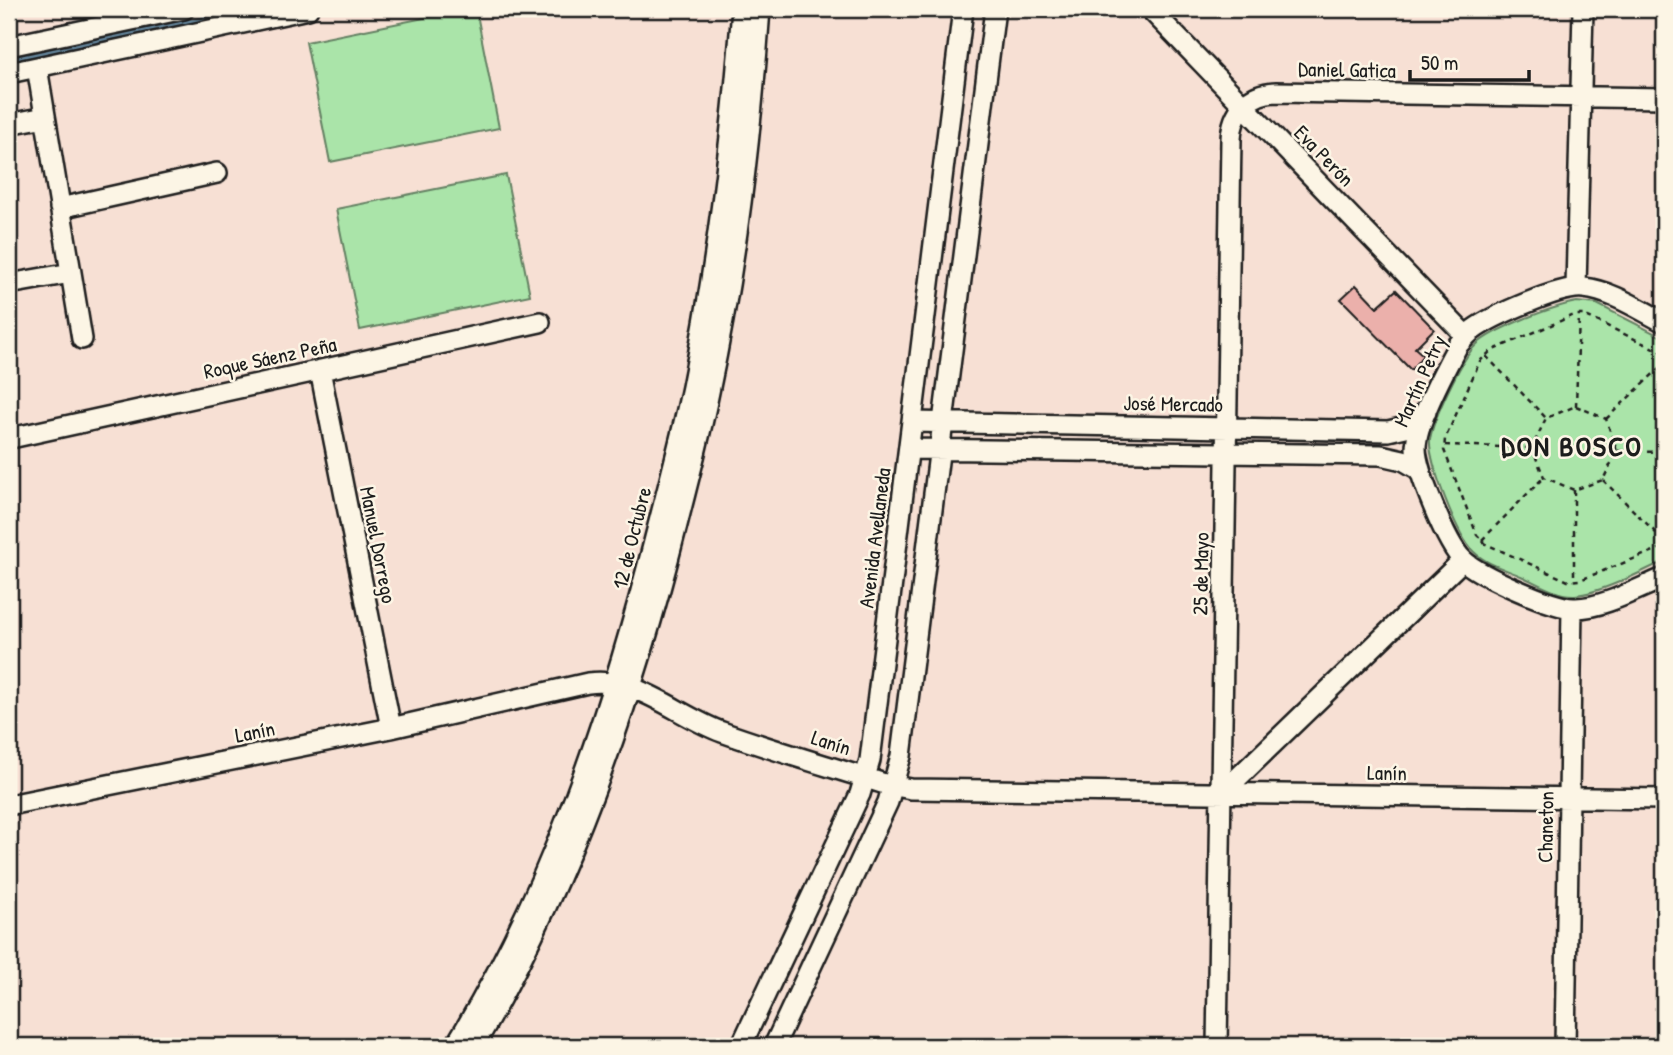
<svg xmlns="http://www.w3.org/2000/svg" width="1673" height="1055" font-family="'Patrick Hand',sans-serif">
<rect width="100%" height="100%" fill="#f7e0d4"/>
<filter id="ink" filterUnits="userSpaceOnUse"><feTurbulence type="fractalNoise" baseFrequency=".0143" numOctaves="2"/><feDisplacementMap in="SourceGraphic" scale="14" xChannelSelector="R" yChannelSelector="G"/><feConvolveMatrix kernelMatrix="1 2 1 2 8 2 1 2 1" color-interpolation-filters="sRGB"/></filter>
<g filter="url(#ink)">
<!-- green -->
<path fill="#aae4a9" stroke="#638062" stroke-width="2" d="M468 9H476L499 128 330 162 306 42Z
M506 175 530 295 360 330 336 209Z
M1577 302 1597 304 1664 338V561C1642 572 1598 594 1575 595 1557 596 1537 583 1521 576 1505 569 1486 564 1474 552 1458 538 1428 461 1430 440 1432 421 1462 358 1476 345 1492 329 1554 306 1577 302Z"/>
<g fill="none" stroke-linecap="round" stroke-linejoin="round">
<!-- stream -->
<path stroke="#66889f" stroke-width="4.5" d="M9 60 249 9"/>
</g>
<!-- building -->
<path fill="#ebb0ab" stroke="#1c1c1c" stroke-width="2" d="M1356 285 1377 307 1396 290 1434 329 1415 348 1423 355 1411 370 1341 299Z"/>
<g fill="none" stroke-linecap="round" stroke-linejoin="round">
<defs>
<path id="minor" d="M1150 9 1466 336
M9 46 184 9
M37 67 82 339
M9 73 308 9
M9 124 45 117
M60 208 217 173
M9 284 71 273
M1576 287 1583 9
M1664 322C1640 310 1612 291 1584 288 1562 285 1492 316 1473 330 1467 334 1463 340 1458 345 1445 369 1416 423 1416 448 1416 470 1447 545 1463 560 1478 575 1553 608 1574 608 1601 609 1639 588 1664 578
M320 370 391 728
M913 422 1388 431 1410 426 1426 412
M11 438 540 322
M909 449 1381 455 1403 460 1420 470
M1221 794 1463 560
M9 805 391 728 588 683C638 676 677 716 722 732 775 751 831 767 885 784L911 789 1664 799
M455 1046C552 888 612 709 657 530 669 483 682 435 692 387 717 262 732 136 742 9
M474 1046C569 883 631 707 677 525 688 481 700 437 709 392 736 266 751 138 760 9
M741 1046 860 794 870 760 963 9
M774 1046 888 802 901 756 995 9
M1217 1046 1231 139C1232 112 1248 93 1276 92L1664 98
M1565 1046 1572 608"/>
</defs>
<!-- minor casing -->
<use href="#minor" stroke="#1c1c1c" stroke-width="24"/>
<!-- path -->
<path stroke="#1c1c1c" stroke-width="2.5" stroke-dasharray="5 5" stroke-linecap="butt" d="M1664 353 1584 315H1574L1491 351 1480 361 1445 439 1444 450 1477 535 1486 544 1568 581 1580 580 1664 547
M1486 356 1546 418
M1576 406 1606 419 1617 451 1603 480 1574 490 1544 477 1532 448 1546 418Z
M1576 406 1579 315
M1606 419 1664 364
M1445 445 1532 448
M1617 451 1664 452
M1603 480 1664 541
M1574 490V580
M1482 540 1543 478"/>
<!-- minor -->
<use href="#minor" stroke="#fcf5e5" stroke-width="19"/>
</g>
</g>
<g text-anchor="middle" stroke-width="5" stroke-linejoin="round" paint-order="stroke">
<!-- street labels -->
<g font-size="21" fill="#1c1c1c" stroke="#fcf5e5">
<text transform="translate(1347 70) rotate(1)" y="7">Daniel Gatica</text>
<text transform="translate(1324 156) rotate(46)" y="7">Eva Perón</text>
<text transform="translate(270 358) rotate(-12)" y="7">Roque Sáenz Peña</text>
<text transform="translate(1420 381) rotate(-66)" y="7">Martín Petry</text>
<text transform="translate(1173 404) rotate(1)" y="7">José Mercado</text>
<text transform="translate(632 538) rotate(-76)" y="7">12 de Octubre</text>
<text transform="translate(875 538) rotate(-83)" y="7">Avenida Avellaneda</text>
<text transform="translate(378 545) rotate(79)" y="7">Manuel Dorrego</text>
<text transform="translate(1201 574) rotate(-89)" y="7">25 de Mayo</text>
<text transform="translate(255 732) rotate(-11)" y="7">Lanín</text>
<text transform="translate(831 743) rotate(18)" y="7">Lanín</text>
<text transform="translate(1387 773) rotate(1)" y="7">Lanín</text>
<text transform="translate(1546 827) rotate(-89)" y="7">Chaneton</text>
</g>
<!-- district labels -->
<g font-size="28" font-weight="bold" letter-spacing="2" fill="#1c1c1c" stroke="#fcf5e5">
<text x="1572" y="456">DON BOSCO</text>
</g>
</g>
<!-- margin -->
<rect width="1673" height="1055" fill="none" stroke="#fcf5e5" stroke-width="35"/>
<rect x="18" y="18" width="1638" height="1020" fill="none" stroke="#1c1c1c" stroke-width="2.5" filter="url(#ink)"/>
<!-- scale -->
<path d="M1410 70v10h119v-10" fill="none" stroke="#1c1c1c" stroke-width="3.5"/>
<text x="1421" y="70" font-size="21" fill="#1c1c1c" stroke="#fcf5e5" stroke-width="5" paint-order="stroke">50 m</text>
</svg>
